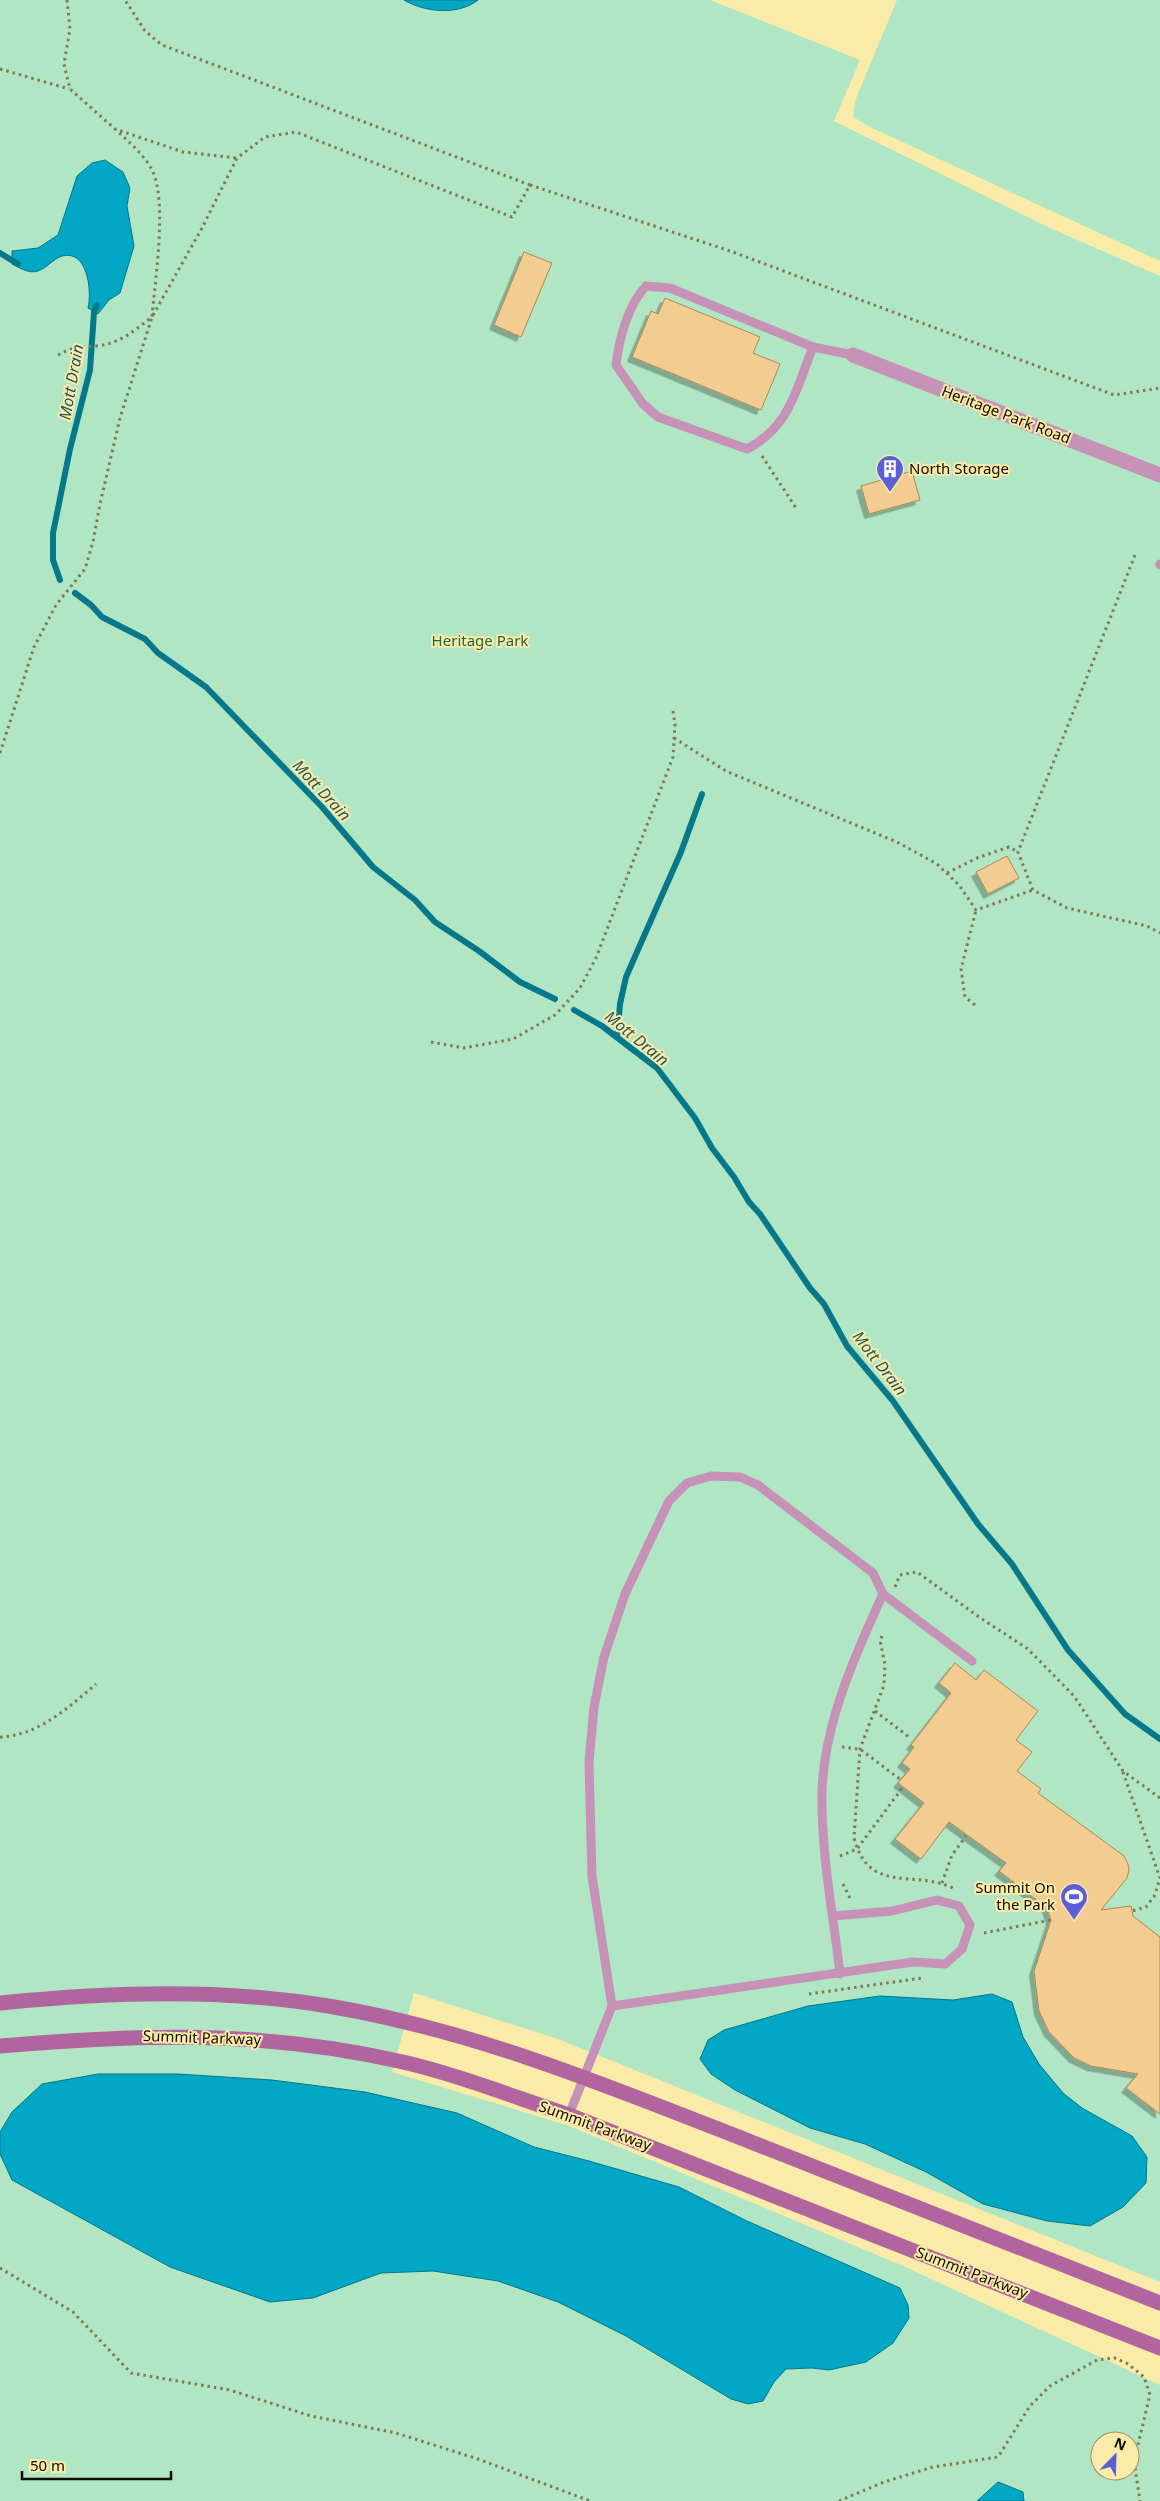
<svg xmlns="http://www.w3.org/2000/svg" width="1160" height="2501" font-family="'Noto Sans',sans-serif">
<defs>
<filter id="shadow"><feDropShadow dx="-4.5" dy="4.5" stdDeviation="0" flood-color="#0004"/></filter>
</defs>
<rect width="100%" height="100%" fill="#faeba9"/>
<!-- green -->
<path fill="#b0e6c4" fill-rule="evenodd" d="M0 0H710L860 60 834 121 1050 228 1160 276V2282L558 2039 414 1993 392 2072 567 2125 901 2265 1160 2385V2501H0ZM1100 2441H1130V2471H1100Z
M897 0H1160V261L870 127 853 117 855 101Z"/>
<!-- water -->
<path fill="#01a7c5" stroke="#06788a" d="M404 0H478C458 16 424 12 404 0Z
M105 160 123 172 130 188 127 206 134 246 120 293 109 300 98 314 88 308C92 292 88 249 62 256 53 259 47 268 38 271 29 274 20 268 12 264V251L38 248 58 235 77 176 92 163Z
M992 1994 1012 2002 1023 2037 1039 2064 1063 2093 1082 2108 1132 2136 1147 2157 1146 2183 1123 2207 1090 2226 1047 2221 983 2204 926 2172 865 2144 810 2128 735 2090 711 2074 700 2059 708 2040 724 2030 808 2006 880 1996 953 2000Z
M98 2074H178L272 2080 365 2092 457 2113 534 2147 589 2161 679 2187 747 2221 900 2288 908 2305 909 2318 893 2343 866 2362 829 2370 812 2368 786 2369 774 2382 763 2401 748 2404 731 2399 626 2336 558 2302 498 2281 433 2271 381 2273 313 2298 270 2302 170 2267 12 2180 0 2154V2132L12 2112 42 2084Z
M998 2482 1023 2492 1024 2501H977Z"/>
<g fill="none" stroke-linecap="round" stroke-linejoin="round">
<!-- stream -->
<path stroke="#06788a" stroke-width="6" d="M0 253 18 264
M60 580 53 560V533L70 449 90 370 94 312 97 305
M75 593 91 605 102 617 145 639 158 653 206 687 322 807 373 867 415 900 435 922 479 951 520 982 555 999
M574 1010 602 1026 657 1068 695 1118 712 1148 734 1177 749 1202 760 1214 810 1288 824 1304 847 1346 893 1401 978 1524 1012 1564 1068 1650 1125 1714 1160 1739
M617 1037 620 1004 626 977 681 852 702 794"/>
</g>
<!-- building -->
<path fill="#f3cc92" stroke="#ac8750" filter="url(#shadow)" d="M524 252 552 263 521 337 494 325Z
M665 298 760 337 753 353 780 364 761 410 632 357 651 311 658 314Z
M912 471 920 500 869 514 861 486Z
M1007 856 1019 878 988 894 976 872Z
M955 1663 976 1680 984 1670 1038 1711 1016 1740 1032 1752 1017 1771 1041 1789 1038 1793 1124 1856 1128 1864 1129 1870 1127 1878 1101 1910 1131 1906 1133 1916 1160 1937V2114L1126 2088 1138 2074 1091 2066 1074 2058 1049 2032 1039 2011 1034 1971 1051 1920 1047 1908 999 1871 1006 1863 949 1822 921 1859 895 1839 924 1803 898 1783 910 1769 902 1763 914 1747 911 1745 951 1693 939 1683Z"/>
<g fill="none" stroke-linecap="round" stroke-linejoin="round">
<!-- path -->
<path stroke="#827852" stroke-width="3" stroke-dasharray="2.5 4" stroke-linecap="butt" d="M67 0 70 29 64 64 70 89 115 129 183 152 237 158
M0 69 69 89
M530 185 733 252 1114 395 1160 388
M58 355C80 342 96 350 116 341 129 336 141 325 152 317 155 280 167 204 153 172 145 155 129 142 115 129
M762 456 796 508
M1135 555 1018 852 1033 890 1067 908 1147 926 1160 933
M674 738 726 771 899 843 937 864 959 885 976 910 1033 890
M0 753 34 647 56 605 85 569 93 542 100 504 120 418 152 317 202 228 237 158 265 137 296 132 512 217 530 185 162 45 145 31 125 0
M947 873 977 858 1009 847 1018 852
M975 1005 965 997 961 969 976 910
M431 1042 464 1048 513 1039 555 1015 580 988 596 958 673 757 675 724 673 711
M895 1587 900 1575 917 1572 979 1617 1028 1649 1074 1696 1123 1771 1160 1798
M882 1636 880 1640 885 1665 884 1685 860 1749 854 1838C869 1895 913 1869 953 1888
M875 1711 909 1737
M0 1737C38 1736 69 1707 96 1684
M842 1747 860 1749 901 1780
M1123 1772 1160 1878 1155 1895 1146 1907 1132 1911
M840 1856 857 1849 903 1787
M942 1883 952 1855 966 1836
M843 1884 850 1898 853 1899
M984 1933 1051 1920
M809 1994 922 1978
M0 2268 73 2312 131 2373 230 2390 311 2416 396 2433 478 2459 590 2501
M839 2501 884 2482 933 2467 998 2457 1030 2406 1050 2386 1097 2360 1115 2358 1128 2364 1144 2377 1150 2395 1134 2461 1140 2501"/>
<!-- lane -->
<path stroke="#c692b7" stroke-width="9" d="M813 347C796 389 790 427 747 449L658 417 643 404 616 365C619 339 628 305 646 286L670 288 813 347 853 355
M1160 565V564
M883 1594 972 1661
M612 2006 913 1962 945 1964 962 1949 970 1925 959 1906 937 1900 892 1911 833 1916
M569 2115 612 2006 592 1876 589 1762 594 1707 604 1657 625 1594 669 1501 687 1483 711 1476 740 1477 758 1485 873 1573 883 1594C855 1655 824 1724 822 1792 821 1853 833 1913 840 1974"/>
<!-- street -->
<path stroke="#c692b7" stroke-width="15" d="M853 355 1160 475"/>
<!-- secondary -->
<path stroke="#b1659e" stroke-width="15" d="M0 2003C111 1992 224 1988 334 2007 478 2032 611 2087 746 2140 884 2194 1022 2249 1160 2303
M0 2046C141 2034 264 2030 403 2062 459 2075 514 2097 569 2115L1160 2348"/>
</g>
<!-- icons -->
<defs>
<symbol id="building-pin" viewBox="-11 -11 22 30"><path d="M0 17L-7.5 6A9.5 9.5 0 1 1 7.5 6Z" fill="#5b5fd7" stroke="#faeba9"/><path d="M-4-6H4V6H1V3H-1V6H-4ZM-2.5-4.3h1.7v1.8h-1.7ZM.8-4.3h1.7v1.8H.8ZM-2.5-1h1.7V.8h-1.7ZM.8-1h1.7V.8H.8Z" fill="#fff"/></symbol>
<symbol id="stadium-pin" viewBox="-11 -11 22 30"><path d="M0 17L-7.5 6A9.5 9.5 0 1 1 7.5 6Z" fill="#5b5fd7" stroke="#faeba9"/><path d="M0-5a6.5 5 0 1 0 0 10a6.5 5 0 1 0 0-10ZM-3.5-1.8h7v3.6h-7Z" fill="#fff"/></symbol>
</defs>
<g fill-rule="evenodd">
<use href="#building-pin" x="874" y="453" width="32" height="43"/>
<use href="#stadium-pin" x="1058" y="1881" width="32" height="43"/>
</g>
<g text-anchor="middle" stroke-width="4" stroke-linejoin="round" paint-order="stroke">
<!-- street labels -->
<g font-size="15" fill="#120c00" stroke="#faeba9">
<text transform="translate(1006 415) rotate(21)" y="5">Heritage Park Road</text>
<text transform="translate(202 2038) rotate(2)" y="5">Summit Parkway</text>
<text transform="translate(595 2126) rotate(20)" y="5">Summit Parkway</text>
<text transform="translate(972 2273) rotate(21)" y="5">Summit Parkway</text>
</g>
<!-- poi labels -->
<g font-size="15" fill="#120c00" stroke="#faeba9" text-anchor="start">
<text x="909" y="474">North Storage</text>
<text x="1055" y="1893" text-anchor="end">Summit On<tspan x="1055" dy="17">the Park</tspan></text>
</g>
<!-- park labels -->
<g font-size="15" fill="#216542" stroke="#faeba9">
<text x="480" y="646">Heritage Park</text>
</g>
<!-- water labels -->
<g font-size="16" font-style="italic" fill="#1f5562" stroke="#faeba9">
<text transform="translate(71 382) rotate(-80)" y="6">Mott Drain</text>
<text transform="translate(322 790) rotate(47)" y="6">Mott Drain</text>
<text transform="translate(637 1038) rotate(39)" y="6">Mott Drain</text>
<text transform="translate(880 1363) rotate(52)" y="6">Mott Drain</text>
</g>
</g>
<!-- north arrow -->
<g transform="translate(1115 2456) rotate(23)"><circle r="24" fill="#faeba9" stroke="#9d9265"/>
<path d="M0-4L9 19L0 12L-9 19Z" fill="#5b5fd7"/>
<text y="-8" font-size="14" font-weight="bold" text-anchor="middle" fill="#120c00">N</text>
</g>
<!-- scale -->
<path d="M22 2471v8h149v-8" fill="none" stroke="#120c00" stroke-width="2.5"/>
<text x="30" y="2471" font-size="15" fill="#120c00" stroke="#faeba9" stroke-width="4" paint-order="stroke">50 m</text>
</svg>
